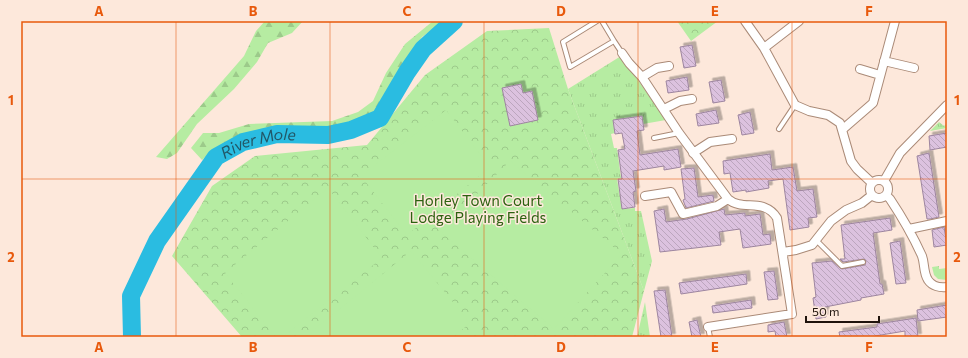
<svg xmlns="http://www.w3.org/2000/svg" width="968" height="358" font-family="Commissioner,sans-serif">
<defs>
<pattern id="grass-tufts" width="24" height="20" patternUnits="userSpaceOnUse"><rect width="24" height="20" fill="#b6eca2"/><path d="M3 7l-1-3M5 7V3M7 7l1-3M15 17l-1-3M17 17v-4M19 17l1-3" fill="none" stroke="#9cca8a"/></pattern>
<pattern id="forest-firs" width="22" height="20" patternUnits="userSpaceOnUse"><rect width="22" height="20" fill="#b6eca2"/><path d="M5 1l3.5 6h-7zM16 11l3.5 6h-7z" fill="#9cca8a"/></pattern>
<pattern id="park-crowns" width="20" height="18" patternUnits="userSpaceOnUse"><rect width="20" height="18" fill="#b6eca2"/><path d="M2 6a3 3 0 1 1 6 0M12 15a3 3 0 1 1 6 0" fill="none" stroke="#9cca8a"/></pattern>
<pattern id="building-back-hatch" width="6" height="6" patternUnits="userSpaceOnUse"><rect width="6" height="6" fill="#dcc2df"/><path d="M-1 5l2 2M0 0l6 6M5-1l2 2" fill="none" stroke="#bca6be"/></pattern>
<filter id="shadow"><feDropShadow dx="3.5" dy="-3.5" stdDeviation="0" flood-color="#0004"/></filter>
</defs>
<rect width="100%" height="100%" fill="#fde8db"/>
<!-- grass -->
<path fill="url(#grass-tufts)" d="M621 56 666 120 643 124 642 116 613 120 615 133 611 134 614 148H617L621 178 617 179 622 209 635 208V211H641L652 261 644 291 568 89Z
M939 122 944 126 947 123V128L930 131Z
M939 266V269L947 268V280L938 279 934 275 932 267Z
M645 302 650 337H637Z"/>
<!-- forest -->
<path fill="url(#forest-firs)" d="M265 21H303L292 33 268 43 257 62 234 89 197 124 177 153 167 159 156 157 244 56 256 31Z
M433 21H444L422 37 388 89 372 116 345 128 319 127 282 129 236 140 215 148 202 160 191 148 203 133H219L249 124 332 121 358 112 373 101 386 73 405 44Z"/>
<!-- park -->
<path fill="url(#park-crowns)" d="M677 21H718L691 41Z
M549 28 568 89 644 291 632 337H242L172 256 212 186 255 156 367 145 425 75 487 31Z"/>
<!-- garden -->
<path fill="#b6eca2" d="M446 110 490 167 407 235 361 176Z
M510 161 622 254 554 329 440 231Z
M328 188 382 258 283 337H276L225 273Z
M411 251 470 323 453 337H305Z"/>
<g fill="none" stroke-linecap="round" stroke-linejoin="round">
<!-- river -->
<path stroke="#2abce1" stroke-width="18" id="s1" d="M132 337 131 296 157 241 216 157 243 142 277 134 328 135 351 130 380 118 407 72 423 49 454 21"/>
</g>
<!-- building -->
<path fill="url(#building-back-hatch)" stroke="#9d859f" filter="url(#shadow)" d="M692 45 696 66 684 68 680 47Z
M687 77 689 90 668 93 666 81Z
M721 80 725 101 713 103 709 82Z
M521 84 523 93 532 91 538 120 510 126 502 88Z
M716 110 719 123 698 126 696 114Z
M750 112 754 133 742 135 738 115Z
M642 116 644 130 637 131 640 155 678 149 681 167 664 170V166L633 171 636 191 633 192 635 207 622 209 618 179H622L618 150 625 149 622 133 615 134 613 120Z
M947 133V147L930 150 929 136Z
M929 153 939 217 930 219H927L917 156Z
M770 154 772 170 793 167 797 191 813 189 817 217 808 218 809 227 790 230 783 179 768 181 769 188 746 192V190L733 192 730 173 724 174 723 161Z
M694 168 698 197 713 195 714 201 686 208 683 200 685 199 681 169Z
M664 209 666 222 687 219 724 209 725 215 745 213V216L760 214 763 235 770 234 771 244 743 248 740 229 719 232 721 245 660 252 654 211Z
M890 218 892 230 873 233 880 284H882L884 294 861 298V300L825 307 826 317 816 319 813 298 816 297 812 263 832 261 840 268 842 269 865 265 866 261 864 259 843 262 840 259H845L841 225Z
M944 227 947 245 934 247 932 230Z
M900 241 906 283 896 284 890 243Z
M774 271 778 299 768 300 764 272Z
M746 274 747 284 681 294 679 283Z
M665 290 672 337H661L654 291Z
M751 300 752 308 713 313 712 306Z
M947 305V317L918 321 917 310Z
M916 318 918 337H905V331L875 336 876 337H840L839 332 877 327V324Z
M697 320 701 337H692L689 322Z
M784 322 787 337H776L775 331 768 332V325Z"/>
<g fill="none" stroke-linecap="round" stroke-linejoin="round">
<defs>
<path id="lane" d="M597 21 563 42 570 67 614 41
M602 21 614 41 622 53
M779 129 795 105
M654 138 679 133
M816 240 842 266 863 262
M708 327 710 337"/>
<path id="street" d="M745 21 764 48 795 105 809 111 828 115 840 123 851 161 857 169 872 183
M764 48 799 21
M622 53 629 63 642 77 679 133 728 199C743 212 764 197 777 218L792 314 708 327
M884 61 914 68
M860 69 880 75
M642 77 657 68 669 66
M664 109 680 101 692 99
M843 129 873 103 895 21
M693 153 710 142 732 139
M870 189a9 9 0 1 1 18 0a9 9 0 1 1-18 0Z
M884 181 900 153 947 105
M886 195 890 199C902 217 913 236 922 256 925 264 923 272 928 280 932 286 940 288 947 287
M645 196 671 192 683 214 717 206 728 199
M909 229 947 221
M783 252 796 250 812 245 831 221 846 210 862 203 872 195"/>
</defs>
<!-- lane casing -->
<use href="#lane" stroke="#aa8a77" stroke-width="6"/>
<!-- street casing -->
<use href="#street" stroke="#aa8a77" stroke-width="10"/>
<!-- lane -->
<use href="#lane" stroke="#fff" stroke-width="4"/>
<!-- street -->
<use href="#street" stroke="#fff" stroke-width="8"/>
</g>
<!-- grid -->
<path fill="none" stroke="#e8590c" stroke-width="1" stroke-opacity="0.55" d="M176 21V337M330 21V337M484 21V337M638 21V337M792 21V337M21 179H947"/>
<g text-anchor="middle" stroke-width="3" stroke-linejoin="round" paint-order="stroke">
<!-- park labels -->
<g font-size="15" fill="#2d6210" stroke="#fde8db">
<text x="478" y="206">Horley Town Court<tspan x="478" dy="17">Lodge Playing Fields</tspan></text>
</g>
<!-- water labels -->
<g font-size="16" font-style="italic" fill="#225868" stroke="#fde8db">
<text dy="6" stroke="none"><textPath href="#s1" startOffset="250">River Mole</textPath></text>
</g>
</g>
<!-- border -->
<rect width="968" height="358" fill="none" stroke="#fde8db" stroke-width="44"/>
<!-- scale -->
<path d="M806 316v6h73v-6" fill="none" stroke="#1f130c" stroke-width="2"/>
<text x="812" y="316" font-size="12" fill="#1f130c" stroke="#fde8db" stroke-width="3" paint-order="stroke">50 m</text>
<rect x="22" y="22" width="924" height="314" fill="none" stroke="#e8590c" stroke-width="1.5"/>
<g font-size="13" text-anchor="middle" font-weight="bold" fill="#e8590c">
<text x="99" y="16">A</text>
<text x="253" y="16">B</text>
<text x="407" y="16">C</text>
<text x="561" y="16">D</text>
<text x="715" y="16">E</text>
<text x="869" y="16">F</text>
<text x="11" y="105">1</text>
<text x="957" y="105">1</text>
<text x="11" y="262">2</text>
<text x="957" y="262">2</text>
<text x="99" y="352">A</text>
<text x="253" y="352">B</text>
<text x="407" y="352">C</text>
<text x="561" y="352">D</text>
<text x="715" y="352">E</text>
<text x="869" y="352">F</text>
</g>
</svg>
